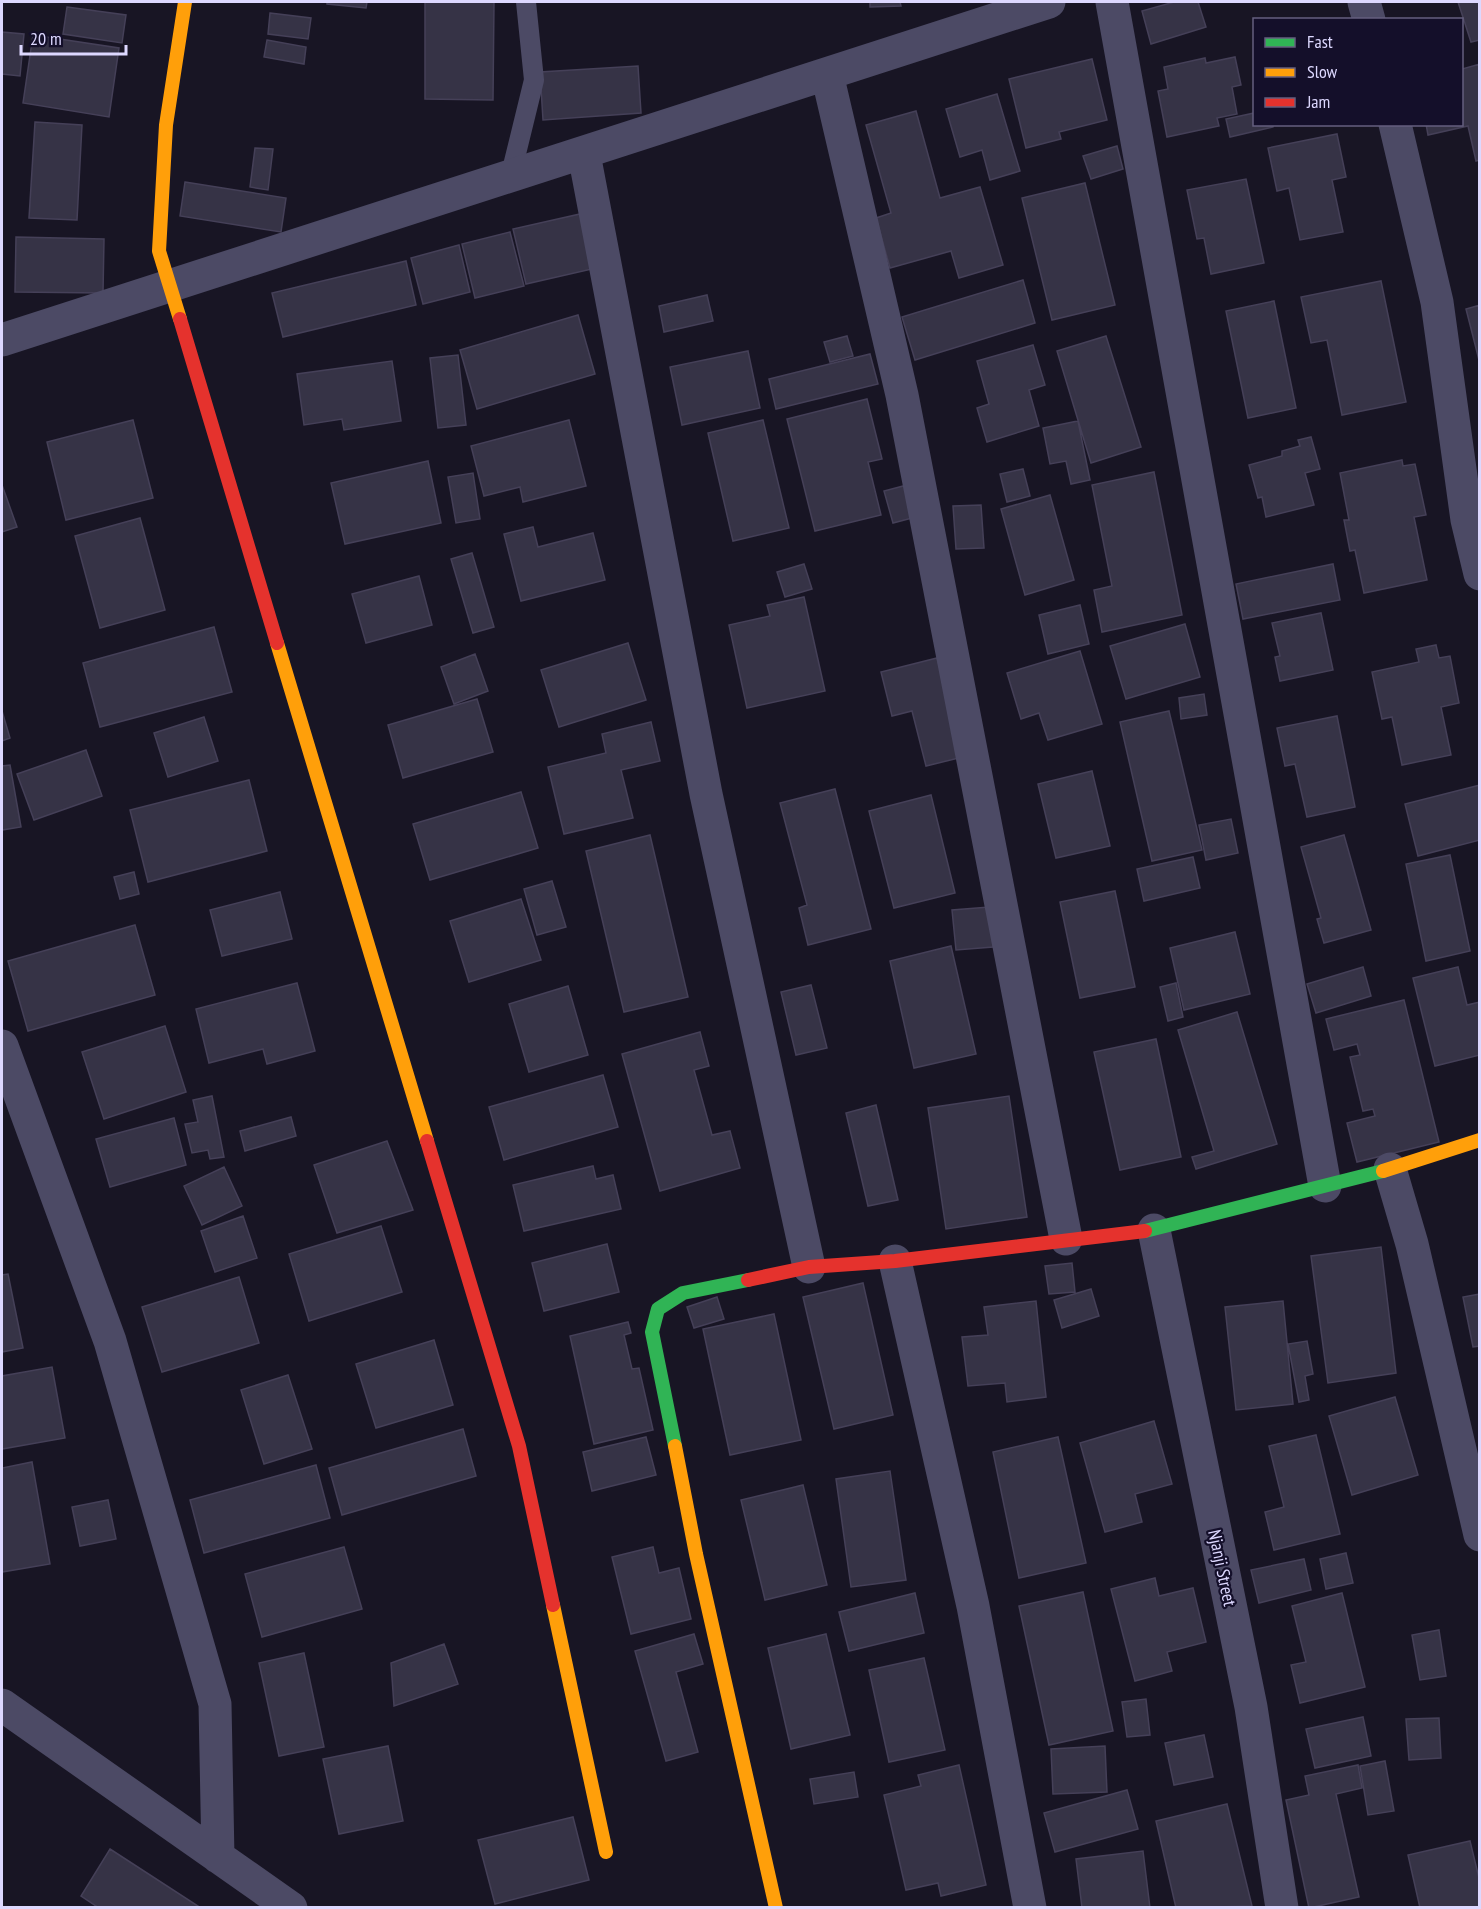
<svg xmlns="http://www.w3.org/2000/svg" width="1481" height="1909" font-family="'PT Sans Narrow',sans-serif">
<rect width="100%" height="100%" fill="#181524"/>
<!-- building -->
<path fill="#363346" stroke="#454058" stroke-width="1.5" d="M327 2H367L366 8 327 4Z
M425 2H494L493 100 425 99Z
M870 2H900L901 6 870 7Z
M1174 2H1198L1206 27 1151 44 1142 11Z
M1458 2H1480V40L1471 42Z
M67 7 126 15 122 43 63 34Z
M270 13 311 18 308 39 268 34Z
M2 32 24 34 20 76 2 74Z
M33 35 119 48 109 117 23 103Z
M267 40 306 47 304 64 264 57Z
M1235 57 1241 85 1232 87 1237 114 1217 118 1219 126 1167 137 1158 91 1168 89 1164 67 1205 58 1206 63Z
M1092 59 1107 120 1059 132 1061 139 1026 148 1009 79Z
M1480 64V160L1476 161 1468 126 1428 135 1426 124H1462V69Z
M638 66 641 113 543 120 540 72Z
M997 94 1020 171 990 180 982 150 960 157 946 109Z
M916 111 940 198 980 187 1003 265 959 278 951 251 890 268 876 218 891 213 866 125Z
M1254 113V124H1273V127L1230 137 1226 119Z
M35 122 82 125 77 220 29 218Z
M1337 134 1346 177 1332 180 1343 232 1300 240 1289 188 1277 191 1268 148Z
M1117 146 1123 169 1091 179 1083 156Z
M255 148 273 149 268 190 250 187Z
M1246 179 1264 263 1211 274 1204 238 1197 239 1187 190Z
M185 182 286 198 281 232 180 216Z
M1085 183 1115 305 1052 320 1022 198Z
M580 214 592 269 526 284 513 229Z
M510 232 524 286 475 298 462 244Z
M16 237 104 239 103 293 15 292Z
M459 245 470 292 423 304 411 258Z
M406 261 416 305 283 337 272 293Z
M1023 280 1035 323 915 360 902 317Z
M1381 281 1406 402 1342 415 1327 340 1311 343 1301 297Z
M707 295 713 321 664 332 659 306Z
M1274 301 1296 408 1248 418 1226 311Z
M1480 305V364L1466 309Z
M578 315 595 374 477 409 460 350Z
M847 336 853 356 830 362 824 342Z
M1106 336 1141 447 1091 463 1057 351Z
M1033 345 1045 385 1029 390 1039 426 987 442 977 408 989 404 977 361Z
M748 351 760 408 682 425 670 367Z
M870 354 878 384 776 409 769 379Z
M458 355 466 425 438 428 430 358Z
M392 361 401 421 344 430 342 419 304 425 297 374Z
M867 399 882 459 868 462 881 515 815 531 787 419Z
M133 420 153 498 66 520 47 442Z
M569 420 586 486 523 502 520 487 484 496 471 446Z
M763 420 789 528 733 541 708 433Z
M1078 421 1090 480 1071 484 1066 461 1050 464 1043 428Z
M1311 437 1320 469 1305 473 1314 505 1266 517 1262 497 1258 498 1249 465 1282 456V451L1300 446 1298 440Z
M1402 460 1403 466 1415 464 1426 515 1414 517 1427 580 1364 593 1355 550 1350 551 1344 520H1349L1340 473Z
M428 461 441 523 345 544 331 483Z
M1023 469 1030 496 1007 502 1000 474Z
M1154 472 1182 615 1102 632 1094 590 1112 586 1092 485Z
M473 473 480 519 456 523 448 477Z
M2 485 17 527 2 532Z
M907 485 916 517 893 523 884 491Z
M1050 495 1074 580 1025 595 1001 509Z
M981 505 984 548 956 549 953 506Z
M140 518 165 610 100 628 75 536Z
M533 527 538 547 593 533 605 580 521 601 504 534Z
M472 553 494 627 473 633 451 559Z
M804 564 812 589 785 597 777 572Z
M1333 564 1340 600 1243 619 1236 584Z
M419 576 432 625 366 643 352 594Z
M804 597 825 691 747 708 729 625 770 616 767 605Z
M1080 605 1089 644 1048 654 1039 615Z
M1321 613 1333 670 1280 681 1275 657 1280 656 1272 623Z
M1185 624 1200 677 1126 699 1110 646Z
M214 627 232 692 100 727 83 663Z
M628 643 646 700 559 727 541 670Z
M1436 645 1439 658 1450 656 1459 703 1441 707 1451 755 1402 765 1392 717 1382 719 1372 672 1419 662 1416 649Z
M1080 651 1102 724 1048 740 1039 713 1021 719 1007 673Z
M475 654 488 691 454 704 441 667Z
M937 658 963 757 926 766 912 711 892 716 881 672Z
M1204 694 1207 715 1181 719 1179 698Z
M477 699 493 752 403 778 388 725Z
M2 711 10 738 2 741Z
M1169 711 1202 850 1152 861 1120 722Z
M1337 716 1355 807 1307 817 1295 764 1285 766 1277 728Z
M204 717 218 761 168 777 154 733Z
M651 722 660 761 621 770 633 818 564 834 548 767 606 753 602 734Z
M86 750 102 796 34 820 17 774Z
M10 765 21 827 2 830V766Z
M1092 771 1110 846 1056 858 1038 784Z
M249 780 267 851 148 882 130 810Z
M1480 785V840L1418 856 1405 804Z
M835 789 871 929 808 945 799 908 807 905 780 803Z
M521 792 538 848 430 880 413 824Z
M931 795 955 893 894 908 869 811Z
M1231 819 1238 853 1206 860 1199 825Z
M650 835 688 997 624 1012 586 851Z
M1344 835 1371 930 1324 943 1317 919 1321 918 1301 847Z
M1450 855 1470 951 1426 961 1406 864Z
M1193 857 1200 888 1144 901 1137 869Z
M134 872 139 894 120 899 114 877Z
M552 881 566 927 537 935 524 889Z
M1115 891 1135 987 1080 998 1060 902Z
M280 892 292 939 222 956 210 910Z
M521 899 541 960 469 982 450 921Z
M989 907 993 947 956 950 952 910Z
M135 925 155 995 28 1031 8 961Z
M1235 932 1250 994 1184 1010 1170 948Z
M951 946 976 1054 914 1068 890 961Z
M1363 967 1371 996 1316 1013 1307 984Z
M1458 967 1467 1005 1480 1002V1055L1435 1066 1413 978Z
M297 983 315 1051 267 1064 263 1049 209 1063 196 1009Z
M1176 983 1183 1017 1168 1021 1160 987Z
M811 985 827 1048 796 1055 781 992Z
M568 986 588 1055 529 1072 509 1004Z
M1404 1000 1439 1142 1357 1162 1347 1123 1375 1116 1373 1109 1363 1111 1350 1057 1360 1055 1357 1044 1334 1050 1326 1019Z
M1237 1012 1277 1144 1196 1169 1192 1157 1214 1151 1178 1030Z
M165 1026 186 1092 104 1119 82 1052Z
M700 1032 709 1066 694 1070 712 1135 730 1131 740 1168 660 1191 622 1054Z
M1156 1039 1181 1157 1120 1170 1094 1052Z
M603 1075 618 1127 504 1160 489 1107Z
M212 1096 224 1157 210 1159 208 1150 192 1153 185 1124 198 1122 193 1100Z
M1009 1096 1027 1217 946 1229 928 1108Z
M876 1105 898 1200 868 1206 846 1113Z
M291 1117 296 1136 245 1151 240 1131Z
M174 1118 186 1165 110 1187 96 1139Z
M387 1141 413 1210 337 1233 314 1165Z
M593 1166 596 1179 613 1175 621 1209 524 1231 513 1185Z
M224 1167 242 1206 202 1225 184 1186Z
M243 1216 257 1258 215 1272 201 1231Z
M381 1226 402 1292 309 1321 289 1254Z
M607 1244 619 1292 544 1311 532 1263Z
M1381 1247 1396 1373 1328 1383 1311 1256Z
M1072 1263 1075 1292 1049 1294 1045 1266Z
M8 1274 23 1348 2 1352V1275Z
M239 1277 259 1343 162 1372 142 1307Z
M863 1283 893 1415 834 1429 803 1297Z
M1091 1289 1099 1316 1062 1328 1054 1300Z
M1480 1294V1346L1473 1347 1463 1297Z
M717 1297 724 1319 694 1328 687 1307Z
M1036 1301 1046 1397 1007 1402 1005 1383 968 1386 962 1337 988 1335 984 1307Z
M1283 1301 1293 1404 1236 1410 1225 1307Z
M774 1314 801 1440 730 1455 703 1329Z
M628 1322 631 1333 624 1335 632 1369 639 1368 653 1430 594 1444 570 1336Z
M434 1340 453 1405 376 1428 356 1364Z
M1307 1341 1313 1374 1305 1376 1309 1400 1299 1402 1288 1344Z
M52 1367 65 1438 2 1449V1376Z
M288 1375 312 1449 264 1464 241 1390Z
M1395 1397 1418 1475 1352 1495 1329 1416Z
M1154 1421 1172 1484 1135 1494 1142 1522 1105 1532 1080 1443Z
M463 1429 476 1476 342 1515 329 1468Z
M1316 1435 1340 1534 1274 1550 1265 1512 1284 1507 1269 1446Z
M646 1437 656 1475 592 1491 583 1452Z
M1058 1437 1086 1563 1019 1578 993 1452Z
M32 1462 50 1564 2 1572V1468Z
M316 1465 330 1518 204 1553 190 1500Z
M890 1471 906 1580 851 1587 836 1479Z
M803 1485 827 1585 765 1600 741 1500Z
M108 1500 116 1539 80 1546 72 1507Z
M344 1547 362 1609 262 1637 245 1574Z
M653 1547 659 1573 679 1568 691 1619 631 1634 612 1557Z
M1346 1553 1353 1583 1326 1589 1320 1559Z
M1304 1559 1311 1590 1259 1603 1251 1570Z
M1155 1578 1159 1596 1193 1588 1206 1642 1167 1652 1172 1671 1135 1681 1111 1589Z
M1083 1592 1113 1731 1049 1745 1019 1606Z
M915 1593 924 1633 849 1651 839 1612Z
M1342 1593 1365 1687 1300 1703 1291 1665 1306 1662 1292 1606Z
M1439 1630 1446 1676 1420 1680 1412 1635Z
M694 1634 703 1664 676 1672 698 1752 666 1761 635 1651Z
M826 1634 850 1735 791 1749 768 1648Z
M444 1644 458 1684 394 1706 391 1663Z
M304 1653 324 1747 279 1756 259 1663Z
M924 1658 945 1750 889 1762 869 1670Z
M1146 1699 1150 1735 1127 1737 1122 1702Z
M1363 1717 1371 1756 1315 1768 1306 1729Z
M1439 1718 1441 1758 1409 1760 1406 1719Z
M1204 1735 1213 1777 1174 1785 1165 1743Z
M388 1746 403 1821 339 1834 323 1759Z
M1105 1746 1107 1792 1053 1794 1051 1749Z
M1385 1761 1394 1811 1368 1815 1360 1766Z
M959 1765 986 1885 941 1896 938 1883 906 1890 884 1795 921 1786 918 1775Z
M1358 1765 1362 1788 1336 1794 1359 1897 1309 1908 1286 1800 1309 1795 1305 1776Z
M854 1772 858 1797 814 1804 810 1779Z
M1127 1790 1138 1829 1055 1852 1044 1813Z
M1227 1804 1252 1906 1176 1908 1156 1821Z
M573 1817 589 1880 495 1904 478 1840Z
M1470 1841 1480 1882V1908H1420L1408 1855Z
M110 1849 201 1908H99L81 1896Z
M1143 1851 1150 1908H1082L1076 1859Z"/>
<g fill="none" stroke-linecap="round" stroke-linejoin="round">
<!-- lane -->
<path stroke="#4c4a65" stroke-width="20" d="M510 178 534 80 526 2"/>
<!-- street -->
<path stroke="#4c4a65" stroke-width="33" d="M1112 2 1325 1186
M1364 2 1369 20
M827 74 902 395 1066 1239
M1395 124 1437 302 1467 520 1480 574
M584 154 706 794 809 1267
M2 340 1049 2
M2 1046 110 1341 215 1704 218 1857
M1390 1169 1412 1244 1480 1535
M1154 1230 1251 1707 1282 1908
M895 1261 973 1606 1030 1908
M2 1705 291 1908"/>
<!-- fast -->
<path stroke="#30b455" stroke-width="14" d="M1145 1231 1383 1171
M675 1446 652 1332 658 1309 683 1293 748 1280"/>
<!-- slow -->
<path stroke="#ff9f0a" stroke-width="14" d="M180 319 159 251 166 125 185 2
M277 643 427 1141
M1383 1171 1480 1140
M675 1446 696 1554 776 1908
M553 1605 606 1852"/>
<!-- jam -->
<path stroke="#e5322d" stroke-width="14" d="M180 319 277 643
M427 1141 519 1446 553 1605
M748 1280 809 1267 895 1261 1145 1231"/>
</g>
<g text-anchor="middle" stroke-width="4.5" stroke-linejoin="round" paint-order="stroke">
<!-- street labels -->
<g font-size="18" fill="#ddd8ff" stroke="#140f2a">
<text transform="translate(1222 1568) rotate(78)" y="6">Njanji Street</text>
</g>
</g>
<!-- border -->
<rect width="1481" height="1909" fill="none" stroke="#ddd8ff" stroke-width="6"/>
<!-- legend -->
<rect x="1253" y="18" width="210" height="108" fill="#140f2a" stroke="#645f7f" stroke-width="1.5"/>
<rect x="1265" y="38" width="30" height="9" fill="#30b455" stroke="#645f7f" stroke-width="1.5"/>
<text x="1307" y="48" font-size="18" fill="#ddd8ff">Fast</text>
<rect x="1265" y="68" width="30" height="9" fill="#ff9f0a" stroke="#645f7f" stroke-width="1.5"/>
<text x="1307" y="78" font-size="18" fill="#ddd8ff">Slow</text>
<rect x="1265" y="98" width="30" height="9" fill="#e5322d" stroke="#645f7f" stroke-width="1.5"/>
<text x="1307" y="108" font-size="18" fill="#ddd8ff">Jam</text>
<!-- scale -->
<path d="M21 45v9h105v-9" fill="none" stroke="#ddd8ff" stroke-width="3"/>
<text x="30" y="45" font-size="18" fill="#ddd8ff" stroke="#140f2a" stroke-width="4.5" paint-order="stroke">20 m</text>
</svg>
